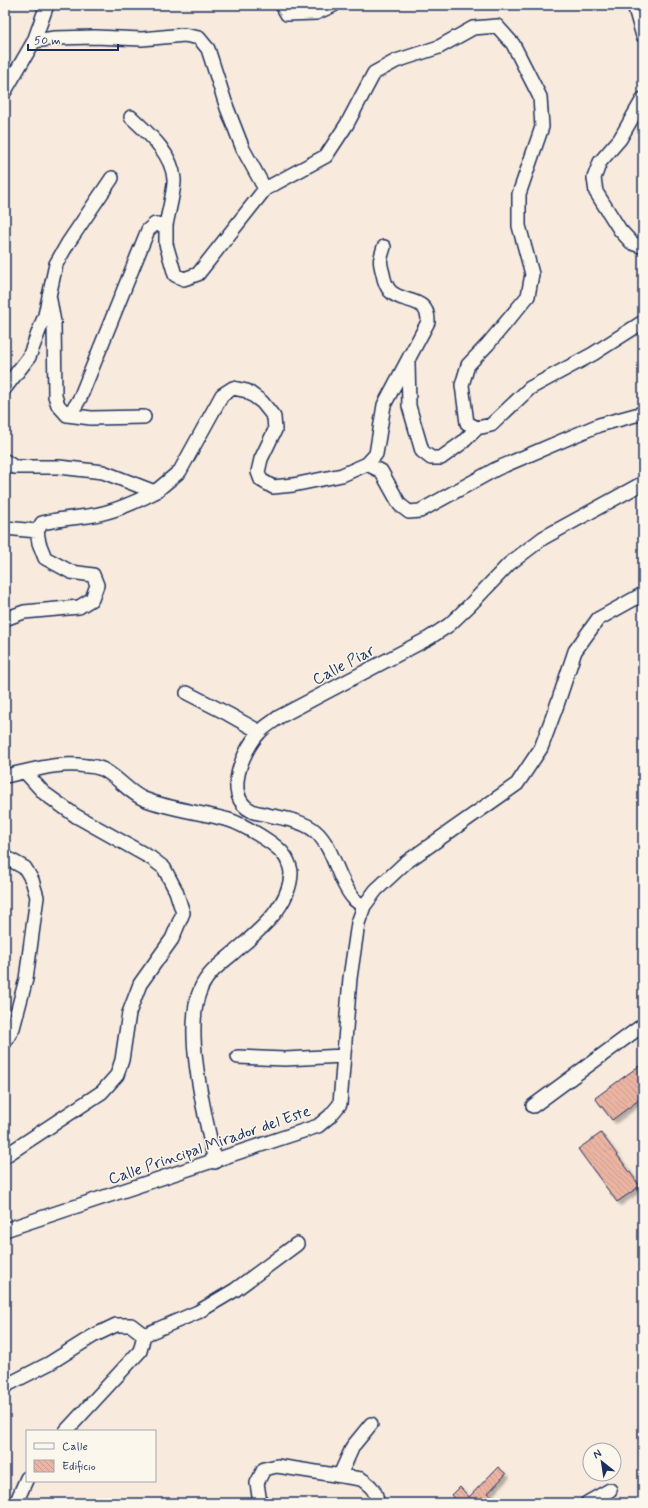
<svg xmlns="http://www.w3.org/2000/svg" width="648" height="1508" font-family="Mynerve,sans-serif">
<defs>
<pattern id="building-back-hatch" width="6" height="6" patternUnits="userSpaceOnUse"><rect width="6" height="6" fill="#ecb4a2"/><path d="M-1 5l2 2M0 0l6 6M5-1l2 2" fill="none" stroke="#ca9b8e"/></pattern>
<filter id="shadow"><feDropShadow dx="3.5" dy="3.5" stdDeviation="1" flood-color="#0004"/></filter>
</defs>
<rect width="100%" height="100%" fill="#f8eadd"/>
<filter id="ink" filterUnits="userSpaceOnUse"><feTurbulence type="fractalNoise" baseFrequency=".025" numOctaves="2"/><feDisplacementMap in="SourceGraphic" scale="8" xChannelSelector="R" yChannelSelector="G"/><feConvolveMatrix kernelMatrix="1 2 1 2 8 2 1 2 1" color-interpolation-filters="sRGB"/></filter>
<g filter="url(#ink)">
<!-- building -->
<path fill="url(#building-back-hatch)" stroke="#1b2f5e" filter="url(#shadow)" d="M643 1063V1097L612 1120 595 1098Z
M601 1133 640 1186 617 1202 578 1149Z
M498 1467 506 1474 488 1493 500 1503H459L452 1495 460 1487 469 1497Z"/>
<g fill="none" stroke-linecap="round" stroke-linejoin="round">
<defs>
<path id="minor" d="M282 5 287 14 316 13 334 5
M634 5 643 36
M34 41 55 38 95 37 142 39 184 35 199 38 208 49 227 108 243 149 265 189
M5 91 34 41 47 5
M643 99 620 139 600 162 594 178 596 192 620 230 632 243 643 247
M131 117C148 133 172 153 174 179 175 188 168 214 166 225
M49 295 54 322 55 396 58 405 67 415 76 405 80 398 148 230 155 224 166 225V244L175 275 184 279 198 274 265 189 326 156 347 124 374 73 396 61 439 47 473 28 497 26 513 44 540 97 542 127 519 194V226L532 274 528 296 488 344 468 365 462 385 467 423 477 428 491 425 530 388 593 354 643 322
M408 363 409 406 422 451 431 458H441L463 442 477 428
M5 388 29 357 45 315 56 264 68 243 112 178
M67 415 91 418 144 417
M5 461 14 467H59L103 472 155 492C134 503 111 513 88 516 72 518 58 519 42 523L37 531 39 543 45 558 71 572 93 575 97 585 92 599 79 607 24 612 5 619
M367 464 381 471 400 505 409 512 420 511 496 469 599 425 643 413
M155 492 180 471 222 395 233 388 247 391 262 402 274 417 275 430 261 459 258 472 261 480 273 487 293 485 342 475 367 464 376 454 384 405 428 322C429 296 402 304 390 291 386 286 384 280 383 274 379 260 380 260 384 247
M5 528 37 531
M187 693 228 714 260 732
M5 776C31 771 59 761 86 766 90 766 97 767 102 769 116 775 129 793 144 799 172 810 201 812 229 820 242 824 277 844 284 855 287 858 291 868 291 873 290 908 255 934 231 955 219 965 207 974 201 988 182 1029 206 1118 215 1162
M5 857 25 868 32 880 37 897 26 979 13 1028 5 1042
M364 906C361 904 356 902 354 899 337 880 334 847 315 831 302 820 280 818 263 814 260 813 255 813 252 811 222 797 243 749 260 732 265 726 273 722 279 717L429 638 449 625 470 605 509 564 543 538 643 483
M238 1057 285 1059 343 1056
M533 1106 643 1025
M5 1156 102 1092 117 1075 122 1060 129 1013 140 984 172 939 183 913 176 891 164 868 151 858 76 816 44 793 25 772
M5 1230 318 1126 330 1116 340 1104 350 978 358 923 364 906 376 890 405 863 517 784 541 748 557 705 575 651 598 619 643 594
M144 1335 198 1312 235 1290 297 1244
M5 1386 50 1363 93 1336 116 1325H131L144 1335
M66 1431 140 1351 144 1335
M340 1475 353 1446 371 1424
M16 1503 27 1478
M260 1503 257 1483 264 1469 277 1466 361 1479C370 1485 377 1491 377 1503
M587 1503 610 1490"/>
</defs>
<!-- minor casing -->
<use href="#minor" stroke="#1b2f5e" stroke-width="16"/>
<!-- minor -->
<use href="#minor" stroke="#fbf7ec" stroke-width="13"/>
</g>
</g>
<g text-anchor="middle" stroke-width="3" stroke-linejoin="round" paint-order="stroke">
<!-- street labels -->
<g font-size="16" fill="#1b2f5e" stroke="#fbf7ec">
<text transform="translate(343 664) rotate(-28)" y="6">Calle Piar</text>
<text transform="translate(209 1144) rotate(-19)" y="6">Calle Principal Mirador del Este</text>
</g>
</g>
<!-- margin -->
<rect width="648" height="1508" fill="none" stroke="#fbf7ec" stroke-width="20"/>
<rect x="10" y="10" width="628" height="1488" fill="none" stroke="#1b2f5e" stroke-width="1.5" filter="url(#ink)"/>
<!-- legend -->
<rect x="26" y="1430" width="130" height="52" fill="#fbf7ec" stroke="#a1a7b3"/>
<rect x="34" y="1443" width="20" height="6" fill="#fbf7ec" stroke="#a1a7b3"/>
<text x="62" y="1450" font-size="12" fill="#1b2f5e">Calle</text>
<rect x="34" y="1460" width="20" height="12" fill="url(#building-back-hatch)" stroke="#a1a7b3"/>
<text x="62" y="1470" font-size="12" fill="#1b2f5e">Edificio</text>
<!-- north arrow -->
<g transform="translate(602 1462) rotate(330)"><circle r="19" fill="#fbf7ec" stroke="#a1a7b3"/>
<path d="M0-3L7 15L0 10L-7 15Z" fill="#1b2f5e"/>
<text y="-6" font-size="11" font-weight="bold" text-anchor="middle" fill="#1b2f5e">N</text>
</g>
<!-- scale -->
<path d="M28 44v6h90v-6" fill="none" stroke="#1b2f5e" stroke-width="2"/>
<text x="34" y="44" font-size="12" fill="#1b2f5e" stroke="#fbf7ec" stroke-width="3" paint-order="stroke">50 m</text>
</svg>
